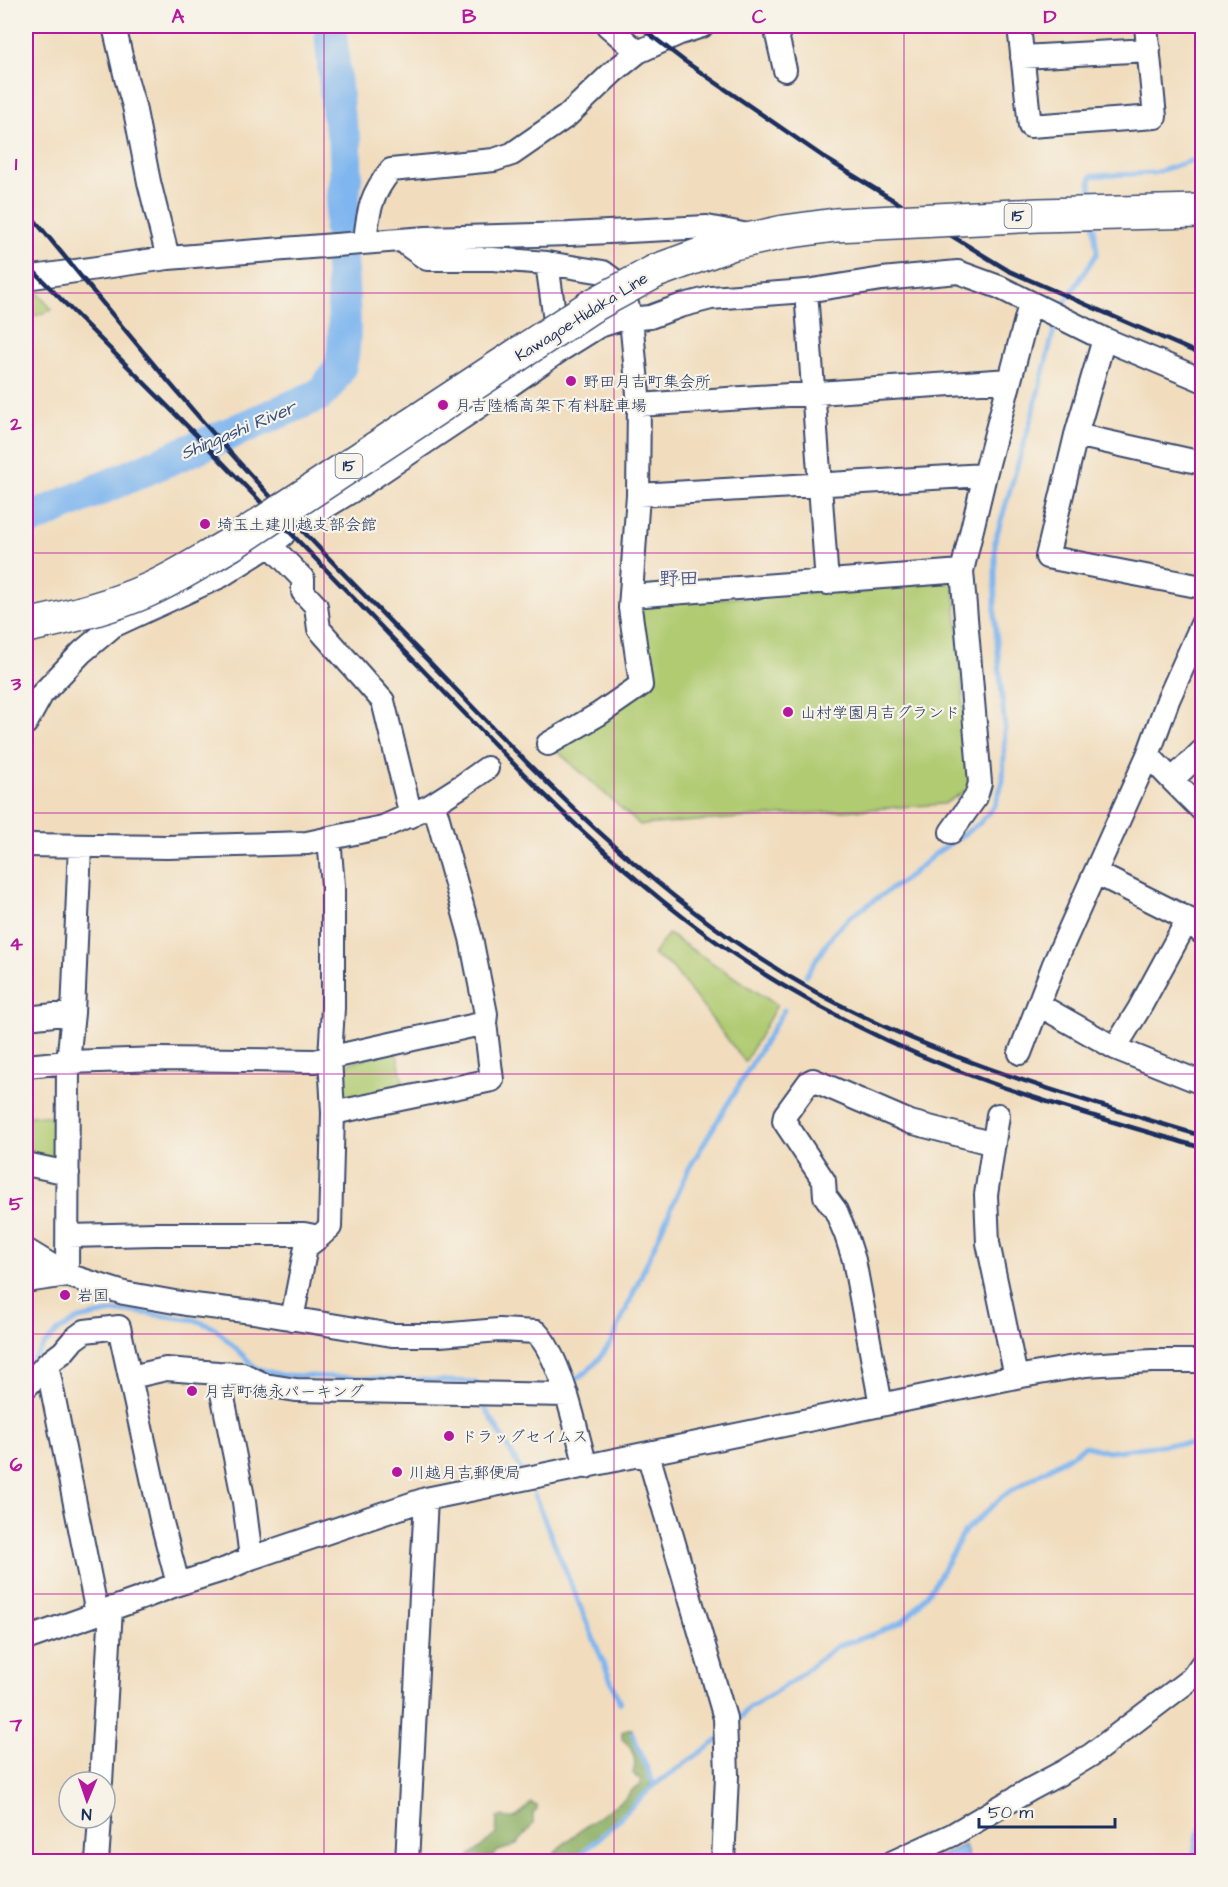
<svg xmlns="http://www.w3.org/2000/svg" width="1228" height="1887" font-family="'Architects Daughter','Klee One',sans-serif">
<rect width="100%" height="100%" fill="#f7f3e8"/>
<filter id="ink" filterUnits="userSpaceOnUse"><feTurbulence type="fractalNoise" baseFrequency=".0167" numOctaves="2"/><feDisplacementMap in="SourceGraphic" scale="12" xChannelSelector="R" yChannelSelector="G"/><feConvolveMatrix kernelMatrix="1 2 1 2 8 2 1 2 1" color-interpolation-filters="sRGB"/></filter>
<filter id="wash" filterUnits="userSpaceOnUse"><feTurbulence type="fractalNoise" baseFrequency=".008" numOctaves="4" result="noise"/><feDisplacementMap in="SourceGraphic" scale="24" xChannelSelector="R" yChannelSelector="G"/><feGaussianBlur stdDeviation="1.35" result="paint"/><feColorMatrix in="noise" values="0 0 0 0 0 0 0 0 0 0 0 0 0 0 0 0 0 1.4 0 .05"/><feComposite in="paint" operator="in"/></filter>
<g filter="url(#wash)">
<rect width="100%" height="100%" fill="#f1ddbe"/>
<!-- green -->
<path fill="#b0cb72" stroke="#667d68" stroke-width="1.5" d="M39 294 52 310 26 319V295Z
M954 581 970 788 944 804 640 825 556 750 646 688 638 605Z
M668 934 777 1005 745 1062 672 967 653 955Z
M396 1050 405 1092 340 1102V1066Z
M26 1116H60V1159L54 1164 26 1158Z"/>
<!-- forest -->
<path fill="#8caf64" stroke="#546f61" stroke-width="1.5" d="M627 1729H632C635 1748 647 1765 651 1784L642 1797 605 1835 573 1861H552L550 1860C556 1845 612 1807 627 1797L632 1790 640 1785 641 1778H637L633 1773C638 1760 632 1747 622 1739V1732Z
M531 1803 537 1806V1810L533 1814V1824L518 1843 511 1847 498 1851 493 1856C481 1858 479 1862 465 1861L496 1834 497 1818 503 1816C515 1824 523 1811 531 1803Z"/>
<!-- water -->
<path fill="#7fb6ef" stroke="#4d72a6" stroke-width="1.5" d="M964 1845 967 1852 968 1861H938L937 1858Z"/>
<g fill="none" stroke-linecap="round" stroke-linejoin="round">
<!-- stream -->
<path stroke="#7fb6ef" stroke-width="5" d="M1092 204 1090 182 1091 176 1154 173 1202 157
M1060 310 1097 253 1094 226
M806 975 833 934 850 917 907 878 935 854 980 823 995 805 1003 781 1005 730 995 620V541L1032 416 1056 322
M26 1368 45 1344 57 1332 79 1319 112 1312H136L195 1320 215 1328 256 1368 281 1375 476 1382
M569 1381C589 1375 600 1358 612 1341L688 1170 784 1010
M480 1399 522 1472
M534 1494 620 1703
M733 1726 748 1709 791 1682 837 1646 874 1634 902 1622 917 1607 934 1585 965 1531 1003 1496 1086 1446 1108 1452 1168 1444H1202
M632 1733 654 1785
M571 1862 597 1840 654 1785 720 1739
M1193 1862 1196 1839 1202 1826"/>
<!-- river -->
<path stroke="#7fb6ef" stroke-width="33" d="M330 26 338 115 345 142 346 174 340 229
M26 521 319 395C325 390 335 376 339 369 349 347 342 286 341 260"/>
</g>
</g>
<g filter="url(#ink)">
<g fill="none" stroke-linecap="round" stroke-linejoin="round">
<defs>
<path id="minor" d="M114 26 126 78 134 106 149 182 168 258
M608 26 638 52
M775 26 785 70
M1019 26 1030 126 1155 117 1146 26
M1022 57 1149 50
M402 240 410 247 427 259H493L547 263 603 272 622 286 631 319 639 405 638 495 630 608 641 685 599 714 548 744
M365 241C368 211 371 194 391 170L494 160 512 154 567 116 613 72 638 52 680 33 702 26
M547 263 558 342
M26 278 168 258 426 238 569 234 707 227 753 236
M806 291 827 583
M1104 339 1076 435 1047 557 1202 587
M639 405 1010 380
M1076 435 1202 463
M638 495 985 475
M306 519 360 486 493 397 559 351 599 326 618 320 650 317 680 306 711 298 806 291 882 279 958 272 999 287 1104 339 1202 380
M270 545 303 579V592L316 606 319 629 383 701 411 816
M631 596 962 571 985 475 1030 304
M26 723 42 694 82 652 113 626 221 576 270 545 283 535
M1148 755 1172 780 1202 751
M1172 780 1202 810
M951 832 976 797 980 783 962 571
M26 845 167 847 307 843 383 827 430 806 463 785 487 768
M1096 873 1188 919 1202 933
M1039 1005 1115 1048 1202 1083
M26 1018 73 1013
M1115 1048 1139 1009 1188 919
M1020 1053 1054 964 1148 755 1168 700 1202 624
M26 1066 68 1062 160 1059 315 1061 485 1023 486 1014 471 938 437 815 430 806
M333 1113 492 1080 485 1023
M998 1115 986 1195 988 1243 1016 1377
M26 1164 68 1173
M68 1236 155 1234H304L319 1237 330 1227 333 1113 330 1057 333 1008V886L329 838
M26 1250 67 1275 124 1293 186 1304 253 1312 392 1335H440L499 1330 536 1332C562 1359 576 1430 586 1467
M67 1275 68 1062 73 1013 80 846
M26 1281 67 1275
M292 1319 306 1247 319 1237
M47 1364 97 1613
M218 1373 242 1374 265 1385 296 1390 567 1395
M131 1377 166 1369 218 1373 244 1502 251 1558
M26 1387 47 1364 63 1352 74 1339 85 1331 119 1327 161 1519 178 1584
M881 1405 854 1260 846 1235 836 1211 825 1196 824 1181 784 1121 785 1115 809 1082 813 1080 910 1122 994 1144
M648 1454 725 1718 727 1776 723 1862
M26 1639 139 1599 178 1584 226 1569 251 1558 426 1499 1016 1377 1086 1365 1152 1361H1202
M101 1782 111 1608
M97 1862 100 1818
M407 1862 426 1499
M893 1862 952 1835 1031 1789 1063 1772 1091 1755 1192 1678 1202 1664"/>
<path id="primary" d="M656 271 733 243 784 232 835 225"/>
</defs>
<!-- minor casing -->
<use href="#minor" stroke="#3b496c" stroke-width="26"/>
<!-- primary casing -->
<use href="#primary" stroke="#3b496c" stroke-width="36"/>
<!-- minor -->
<use href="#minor" stroke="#fff" stroke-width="22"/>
<!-- primary -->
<use href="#primary" stroke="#fff" stroke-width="33"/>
<!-- rail -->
<path stroke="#1b2f5e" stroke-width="4.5" d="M639 26 683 60 828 160 1009 271 1202 355
M26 210C93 290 158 373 229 451 297 528 370 600 441 674 557 795 667 909 814 991 936 1059 1070 1096 1202 1136
M26 263C81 321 139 377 195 434 262 503 328 572 394 640 515 765 631 895 782 985 836 1017 892 1045 951 1068 1033 1100 1118 1123 1202 1148"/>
<defs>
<path id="primary-bridge" d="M835 225 1038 215 1200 211
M26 626C66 618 107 608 146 591 176 578 203 560 231 544L590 307 656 271"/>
</defs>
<!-- primary-bridge casing -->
<use href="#primary-bridge" stroke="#3b496c" stroke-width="36" stroke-linecap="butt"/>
<!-- primary-bridge -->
<use href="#primary-bridge" stroke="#fff" stroke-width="33"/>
</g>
</g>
<!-- grid -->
<path fill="none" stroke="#b5179e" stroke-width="1.5" stroke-opacity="0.55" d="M324 26V1862M614 26V1862M904 26V1862M26 293H1202M26 553H1202M26 813H1202M26 1074H1202M26 1334H1202M26 1594H1202"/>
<!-- markers -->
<g fill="#b5179e" stroke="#f7f3e8" stroke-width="2">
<circle cx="571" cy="381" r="6"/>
<circle cx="443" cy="405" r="6"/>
<circle cx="205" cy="524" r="6"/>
<circle cx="788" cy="712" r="6"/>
<circle cx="65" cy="1295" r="6"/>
<circle cx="192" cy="1391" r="6"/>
<circle cx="449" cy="1436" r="6"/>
<circle cx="397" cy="1472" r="6"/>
</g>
<g text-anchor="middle" stroke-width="4.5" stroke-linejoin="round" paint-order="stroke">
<!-- shield labels -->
<g fill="#f7f3e8" stroke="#5d6a87" stroke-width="1.5">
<rect x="1004.5" y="204" width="27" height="24" rx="4.5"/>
<rect x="335.5" y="454" width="27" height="24" rx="4.5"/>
</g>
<g font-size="15" font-weight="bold" fill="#1b2f5e">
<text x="1018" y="221">15</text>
<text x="349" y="471">15</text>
</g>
<!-- street labels -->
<g font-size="16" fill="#1b2f5e" stroke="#f7f3e8">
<text transform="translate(581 316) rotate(-32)" y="6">Kawagoe-Hidaka Line</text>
</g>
<!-- poi labels -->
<g font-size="16" fill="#1b2f5e" stroke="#f7f3e8" text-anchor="start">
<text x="583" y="387">野田月吉町集会所</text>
<text x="455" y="411">月吉陸橋高架下有料駐車場</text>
<text x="217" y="530">埼玉土建川越支部会館</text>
<text x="800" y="718">山村学園月吉グランド</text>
<text x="77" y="1301">岩国</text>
<text x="204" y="1397">月吉町徳永パーキング</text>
<text x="461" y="1442">ドラッグセイムス</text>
<text x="409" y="1478">川越月吉郵便局</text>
</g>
<!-- water labels -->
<g font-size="18" font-style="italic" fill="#345182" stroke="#f7f3e8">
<text transform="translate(238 430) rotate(-23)" y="6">Shingashi River</text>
</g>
<!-- quarter labels -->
<g font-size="20" font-weight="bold" fill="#555f90" stroke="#f7f3e8">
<text x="679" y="585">野田</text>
</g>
</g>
<!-- margin -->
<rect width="1228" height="1887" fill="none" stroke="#f7f3e8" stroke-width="66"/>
<!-- north arrow -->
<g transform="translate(87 1800) rotate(182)"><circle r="28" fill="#f7f3e8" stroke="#9fa5b1" stroke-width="1.5"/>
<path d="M0-4.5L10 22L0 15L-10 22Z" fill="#b5179e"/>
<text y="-9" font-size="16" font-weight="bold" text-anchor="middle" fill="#1b2f5e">N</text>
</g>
<!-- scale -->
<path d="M979 1818v9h136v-9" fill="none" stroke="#1b2f5e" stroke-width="3"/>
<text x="988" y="1818" font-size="18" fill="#1b2f5e" stroke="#f7f3e8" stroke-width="4.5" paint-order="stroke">50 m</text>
<rect x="33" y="33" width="1162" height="1821" fill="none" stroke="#b5179e" stroke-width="2"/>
<g font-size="20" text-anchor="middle" font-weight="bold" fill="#b5179e">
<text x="178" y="23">A</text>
<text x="469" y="23">B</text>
<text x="759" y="23">C</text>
<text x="1050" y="23">D</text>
<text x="16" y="170">1</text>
<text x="16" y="430">2</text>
<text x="16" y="690">3</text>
<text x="16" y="950">4</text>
<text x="16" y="1210">5</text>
<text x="16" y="1471">6</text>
<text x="16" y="1731">7</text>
</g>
</svg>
